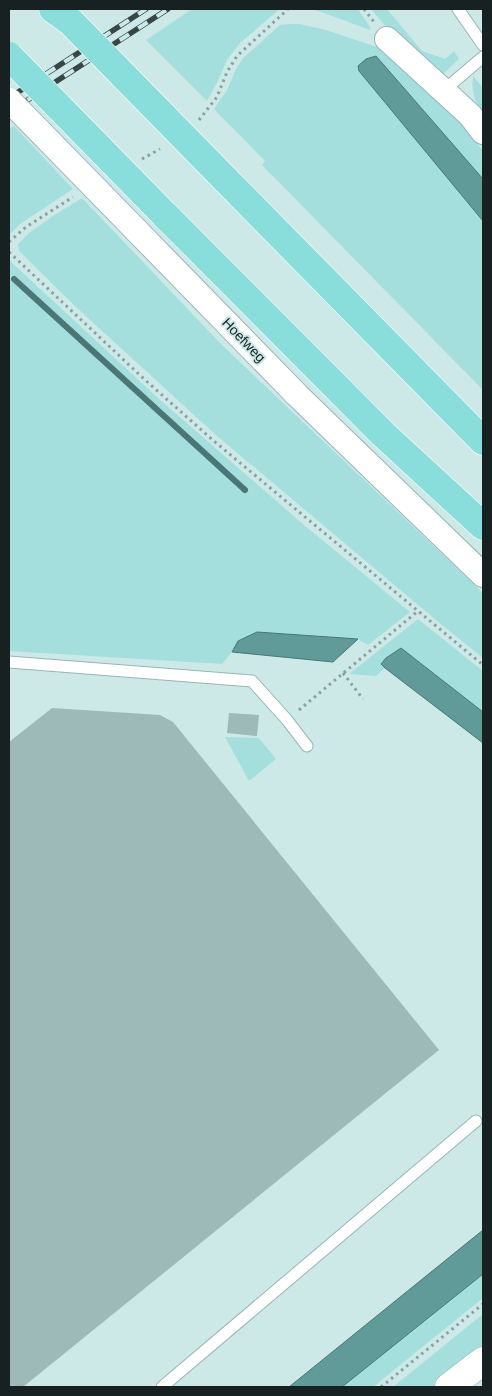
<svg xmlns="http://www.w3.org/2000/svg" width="492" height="1396" font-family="Helvetica,sans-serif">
<rect width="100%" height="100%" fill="#cce9e8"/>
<!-- green -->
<path fill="#a5dfdd" d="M192 9H280L240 43 233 52 227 60 218 81 207 101 146 40Z
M313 9H358L370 27V30Z
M371 9H387L422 51 445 59 454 51 459 59 444 73H439L392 34Z
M289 24H299L326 30 383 49 461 124 483 151V179L376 56 358 66 359 71 483 221V390L262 165 265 161 214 109 227 90 236 69 243 58 280 25Z
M473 76 483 88V115C475 102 471 91 473 76Z
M14 126 73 189 20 224 9 235V129Z
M82 198 222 345 483 593V658L442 625 217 436 76 307 19 251 18 244 29 233 53 216Z
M9 260 159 399 304 525 410 612 368 645 358 639 238 641 232 652 222 664 9 651Z
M418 619 483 671V712L401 648 382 664 385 668 376 676 349 674Z
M225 737 259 738 276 759 249 781Z
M483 1274V1298L373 1387H342Z
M483 1314V1353L439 1387H393Z"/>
<!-- water -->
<path fill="#609b99" stroke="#4a7675" d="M376 56 483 179V221L359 71 358 66 366 59Z
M257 632 358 639 333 662 232 652 238 641Z
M401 648 483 712V743L385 668 381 664 386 658Z
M483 1230V1274L342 1387H289Z"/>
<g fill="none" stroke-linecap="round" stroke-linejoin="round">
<!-- stream -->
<path stroke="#4a7675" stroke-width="6" d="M14 279 245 490"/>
</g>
<!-- building -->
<path fill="#9dbab8" d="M52 708 160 715 173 722 439 1050 23 1387H9V742Z
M229 713 259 715 257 736 227 733Z"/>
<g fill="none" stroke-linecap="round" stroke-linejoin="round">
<defs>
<path id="service" d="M458 9 483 45
M443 91 483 57
M9 662 252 681 287 720 307 746
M162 1387 476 1121"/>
<path id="minor" d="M387 39 470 115 483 132
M136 230 297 395 483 575"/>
<path id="tertiary" d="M449 1387 483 1361"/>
<path id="primary" d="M53 9 71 22
M224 178 483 441
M164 214 383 434 483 526"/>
</defs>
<!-- service casing -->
<use href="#service" stroke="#99b5b4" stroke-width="13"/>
<!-- minor casing -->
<use href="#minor" stroke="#99b5b4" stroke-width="26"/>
<!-- tertiary casing -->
<use href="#tertiary" stroke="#99b5b4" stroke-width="29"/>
<!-- primary casing -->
<use href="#primary" stroke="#fff" stroke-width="29"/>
<!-- path -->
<path stroke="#8aa09f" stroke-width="3" stroke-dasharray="2.5 4" stroke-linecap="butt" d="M364 9 374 22
M199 120 217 97 227 72 237 56 288 9
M142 159 160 149
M9 242 26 227 73 197
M9 252 144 379 215 442 483 665
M343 673 363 699
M299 710 418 611
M381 1387 483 1304"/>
<!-- service -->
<use href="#service" stroke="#fff" stroke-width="11"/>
<!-- minor -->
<use href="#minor" stroke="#fff" stroke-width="24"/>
<!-- tertiary -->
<use href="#tertiary" stroke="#fff" stroke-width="28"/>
<!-- primary -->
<use href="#primary" stroke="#89dedc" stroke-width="28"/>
<defs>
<path id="rail" d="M9 98 146 9
M9 112 168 9"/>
</defs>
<!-- rail casing -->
<use href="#rail" stroke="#394646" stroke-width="5.5"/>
<!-- rail -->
<use href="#rail" stroke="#cce9e8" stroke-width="4" stroke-dasharray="11" stroke-linecap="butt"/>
<defs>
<path id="minor-bridge" d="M9 100 136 230"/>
<path id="primary-bridge" d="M71 22 224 178
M9 56 164 214"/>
</defs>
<!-- minor-bridge casing -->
<use href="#minor-bridge" stroke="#99b5b4" stroke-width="26" stroke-linecap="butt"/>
<!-- primary-bridge casing -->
<use href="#primary-bridge" stroke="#fff" stroke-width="29" stroke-linecap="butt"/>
<!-- minor-bridge -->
<use href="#minor-bridge" stroke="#fff" stroke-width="24"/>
<!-- primary-bridge -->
<use href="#primary-bridge" stroke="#89dedc" stroke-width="28"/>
</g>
<g text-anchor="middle" stroke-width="4" stroke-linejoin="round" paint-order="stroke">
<!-- street labels -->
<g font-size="14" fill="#172121" stroke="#cce9e8">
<text transform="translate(244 340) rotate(46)" y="5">Hoefweg</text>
</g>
</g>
<!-- border -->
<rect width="492" height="1396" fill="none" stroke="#172121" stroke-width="20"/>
</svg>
